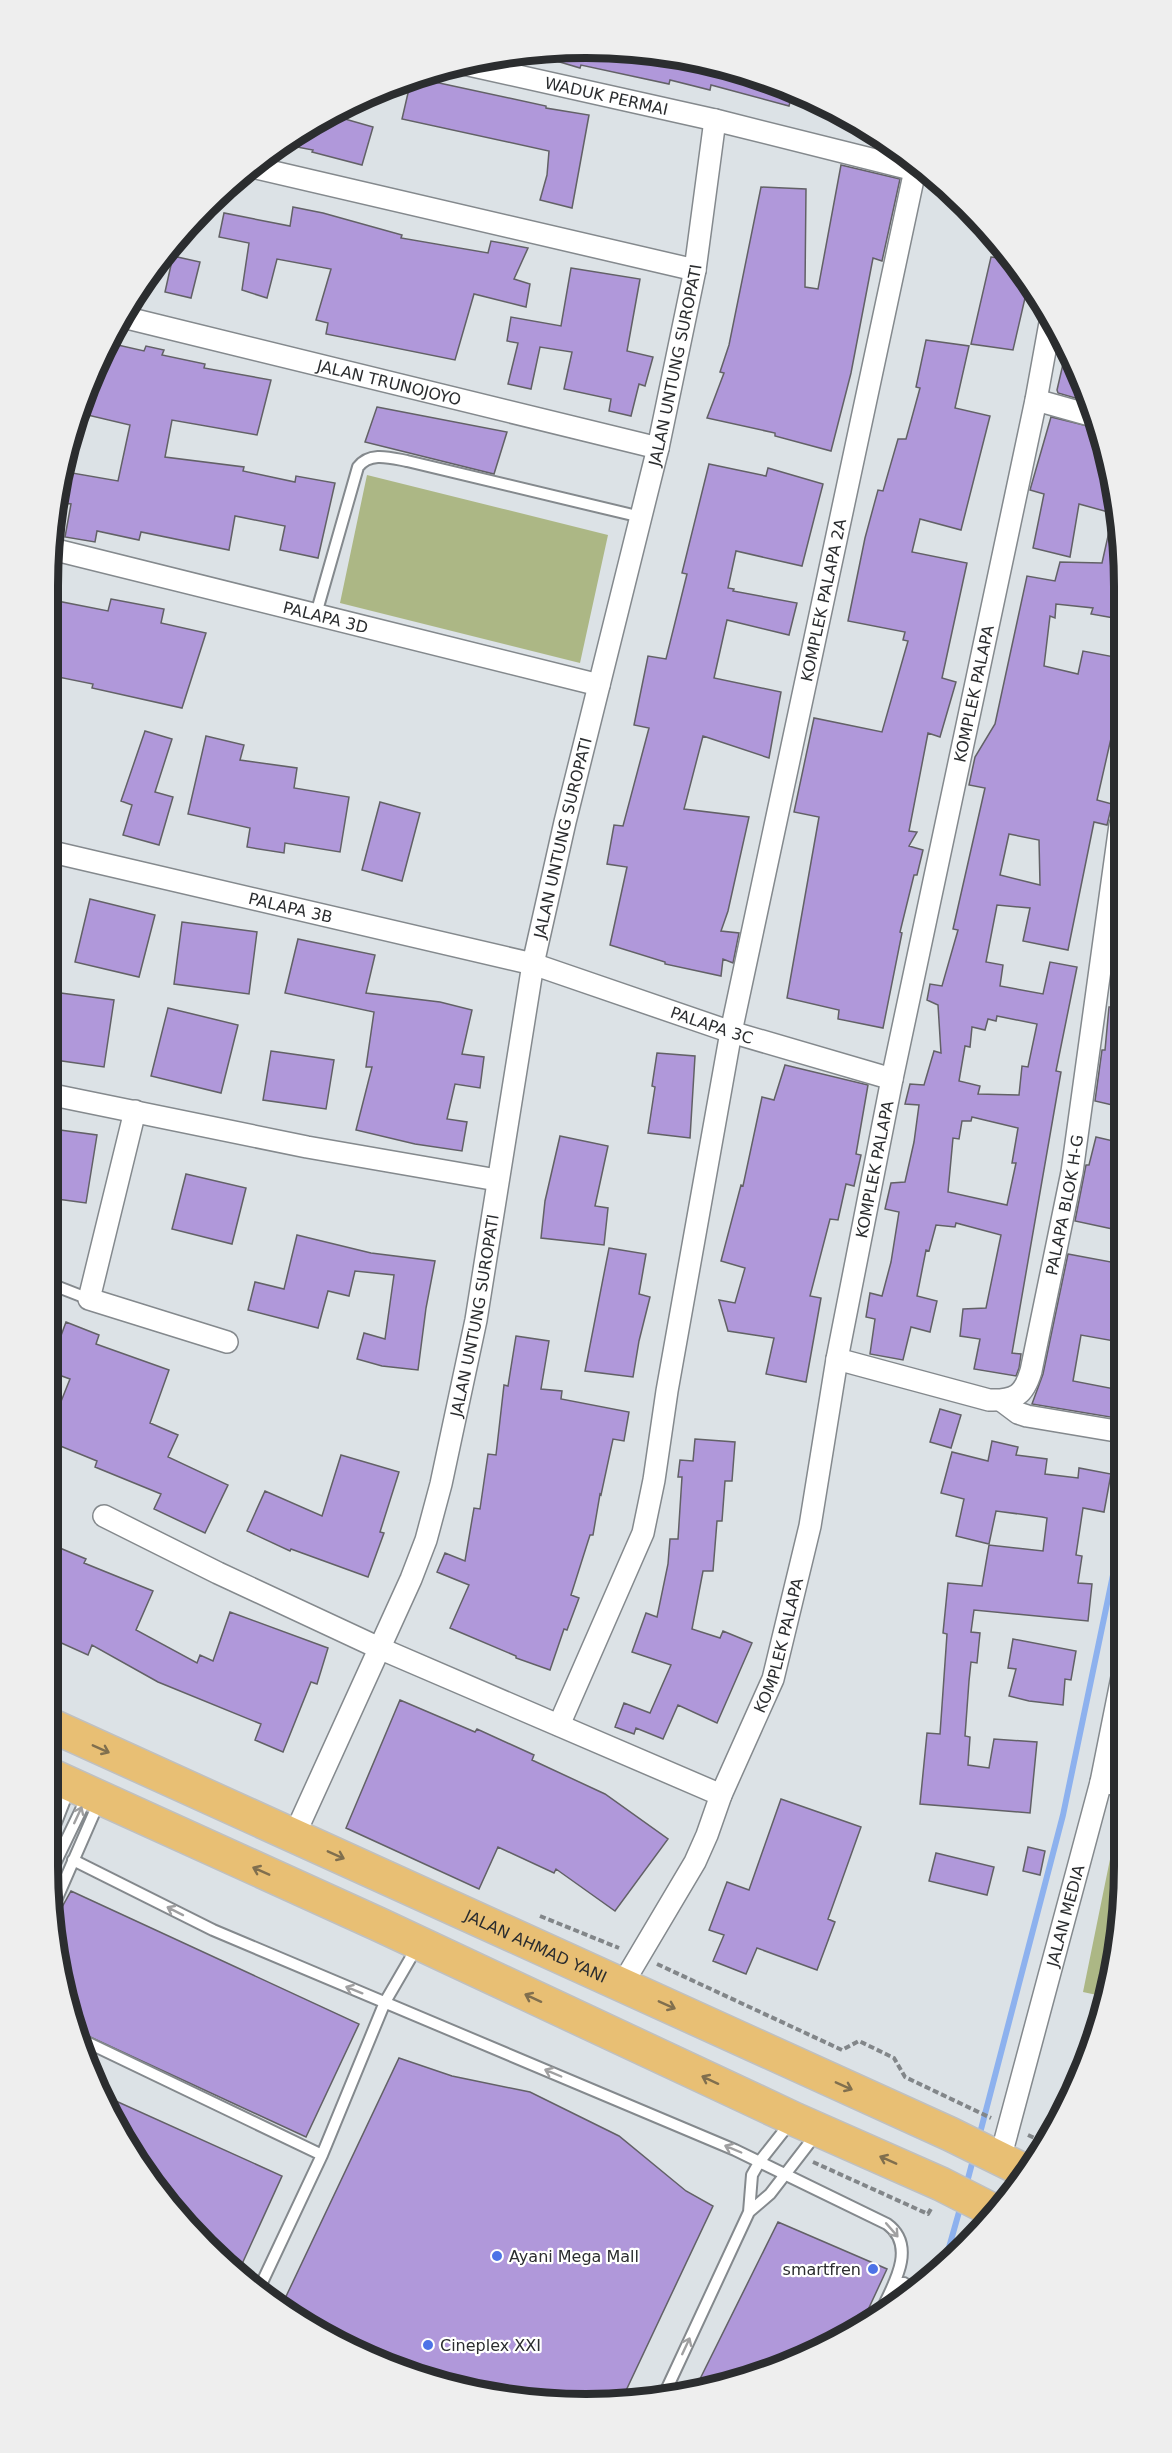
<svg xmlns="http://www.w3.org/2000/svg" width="1172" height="2453" font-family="'DejaVu Sans',sans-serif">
<rect width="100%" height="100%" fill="#dce2e6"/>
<!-- green -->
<path fill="#acb785" d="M367 475 608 535 580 663 340 603Z
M1118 1820 1124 1821C1124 1878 1123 1943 1106 1997L1083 1992Z"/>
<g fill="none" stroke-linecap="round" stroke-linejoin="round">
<!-- stream -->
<path stroke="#8db1ee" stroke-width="6" d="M979 2137 1063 1815 1123 1527
M966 2186 974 2156
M944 2265 961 2205"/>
</g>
<!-- building -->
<path fill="#b098da" stroke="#626166" stroke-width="1.5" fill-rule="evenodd" d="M587 48 692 59 793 90 789 106 711 85 710 90 670 80 669 84 581 65 580 68 533 54Z
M416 78 546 106V108L589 115 572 208 540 200 547 175 549 151 402 119 411 80Z
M331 115 373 127 362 165 312 152 313 150 281 144Z
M841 165 900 179 882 261 873 258 851 373 831 451 775 436V433L707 418 724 373 720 372 729 345 761 187 806 189 805 287 818 289Z
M293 207 323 213 402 235 401 238 488 253 491 241 528 248 514 279 530 284 526 307 474 294 455 360 326 334 328 323 316 320 331 269 277 259 267 298 242 290 249 243 219 237 224 213 290 226Z
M173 256 200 262 191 298 165 292Z
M991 257 1014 260 1028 285 1013 350 971 344Z
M571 268 640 279 627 351 653 357 645 386 639 384 631 416 609 411 611 399 564 389 572 352 540 347 531 389 508 384 518 343 507 341 511 317 561 326Z
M926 340 969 346 955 408 990 416 961 530 920 519 912 552 967 563 942 678 956 682 940 737 928 733 909 831 917 832 909 846 923 850 917 875H914L900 932 902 933 883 1028 838 1019 839 1010 787 998 819 817 794 812 814 718 882 732 908 641 903 640 905 632 848 621 865 538 878 490 883 491 898 439H906L920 388 916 387Z
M109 343 144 351 146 346 164 350 162 355 205 364 204 368 271 380 257 435 172 420 165 457 244 467 243 471 295 482 296 476 335 483 318 558 280 550 285 526 235 516 229 550 141 532 139 540 97 531 95 542 65 537 71 504 56 502 61 471 118 481 130 425 79 413 89 380Z
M1066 351 1083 380 1089 402 1058 393 1057 390Z
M377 407 507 432 494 474 365 442Z
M1051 417 1096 428 1119 515 1079 504 1070 557 1033 548 1044 494 1030 490Z
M709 464 766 476 768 468 823 484 802 566 736 551 728 588 734 589 733 591 797 603 789 635 727 620 714 678 781 692 769 758 703 736 684 809 749 817 728 911 721 931 739 933 733 963 723 959 721 976 665 964V962L610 945 627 867 607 864 614 825 623 826 649 728 634 725 648 656 666 659 687 574 682 573Z
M1112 518 1119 519 1120 619 1091 614 1093 608 1056 604 1055 618 1050 616 1044 666 1078 674 1083 651 1120 658V716L1116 735 1112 734 1097 800 1112 804 1108 821 1107 825 1094 822 1068 950 1023 941 1030 908 997 905 986 962 1003 965 1000 986 1043 994 1050 962 1077 967 1056 1071 1061 1072 1012 1353 1021 1354 1019 1368 1016 1376 974 1369 980 1339 960 1336 963 1309 986 1308 1001 1235 956 1223 955 1227 936 1225 929 1251 926 1250 917 1296 937 1301 930 1332 911 1327 903 1360 870 1354 875 1319 866 1317 870 1293 882 1296 891 1262 899 1212 885 1209 891 1183 905 1182 914 1142 919 1105 905 1104 910 1084 924 1085 934 1051 941 1053 938 1005 927 1000 930 984 942 986 958 930 953 929 985 788 969 785 975 757 995 724 1027 576 1055 581 1060 562 1102 563ZM1009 834 1039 840 1040 885 1000 875ZM997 1016 1037 1024 1028 1067 1022 1066 1019 1095 978 1094 980 1086 959 1081 965 1046 970 1047 972 1027 985 1030 988 1019 996 1021ZM972 1117 1018 1128 1012 1163H1016L1007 1205 948 1192 953 1138 959 1139 962 1121H971Z
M111 599 164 609 161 623 206 633 182 708 92 688 93 684 48 675V620L52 600 108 611Z
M145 731 172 739 155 792 173 797 159 845 123 835 132 805 121 801Z
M206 736 244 745 240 760 297 768 294 788 349 797 340 852 285 843 284 853 247 847 250 828 188 814Z
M380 802 420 813 402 881 362 870Z
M90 899 155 915 139 977 75 962Z
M182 922 257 932 249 994 174 984Z
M298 939 375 955 366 993 440 1002 472 1010 462 1054 484 1057 480 1088 455 1084 447 1119 467 1122 462 1151 415 1144 356 1130 372 1067H366L374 1012 285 993Z
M53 992 114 1000 104 1067 48 1059V1023Z
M1109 1007H1121V1107L1095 1101 1102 1050H1105Z
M168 1008 238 1025 221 1093 151 1076Z
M271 1051 334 1060 326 1109 263 1100Z
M657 1053 695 1056 690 1138 648 1133 655 1087 652 1086Z
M785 1065 868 1085 856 1154 861 1155 854 1186 846 1184 838 1220 830 1219 810 1296 821 1298 806 1382 766 1374 774 1338 728 1331 719 1300 735 1303 745 1268 721 1261 741 1185 743 1186 762 1097 774 1100Z
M60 1130 97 1135 86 1203 50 1198Z
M560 1136 608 1146 595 1206 608 1208 604 1245 541 1238 545 1201Z
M1096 1137 1122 1143V1231L1075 1221 1086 1165H1089Z
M186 1174 246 1188 232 1244 172 1229Z
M297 1235 371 1253 435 1261 426 1308 418 1370 382 1366 357 1359 364 1333 385 1339 394 1275 355 1271 349 1296 328 1291 318 1328 248 1310 255 1282 284 1289Z
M609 1248 646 1254 639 1294 650 1297 639 1341 633 1377 585 1371Z
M1068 1254 1122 1264V1300L1114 1341 1081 1335 1073 1381 1120 1390 1116 1418 1032 1404 1043 1374Z
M66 1322 99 1335 96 1344 169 1370 150 1423 178 1435 168 1457 228 1485 205 1533 154 1509 161 1494 95 1467 97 1461 48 1441V1434L70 1379 48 1371Z
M516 1336 549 1341 541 1389 562 1391 561 1399 629 1412 624 1441 613 1439 601 1495 600 1494 593 1535H590L571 1595 579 1598 567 1630 564 1629 550 1670 516 1658V1656L450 1628 469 1585 437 1572 445 1553 465 1561 474 1508 480 1509 488 1454 496 1455 504 1385 508 1386Z
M940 1409 961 1415 951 1448 930 1442Z
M695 1439 735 1442 732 1481H725L722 1521H717L713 1571H703L692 1629 720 1638 723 1631 752 1643 717 1723 678 1705 663 1739 636 1728 634 1734 615 1727 624 1703 650 1713 671 1665 632 1652 646 1613 657 1617 668 1564 670 1539H678L682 1477H678L680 1460 693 1461Z
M992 1441 1018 1447 1016 1455 1047 1459 1045 1474 1078 1478 1079 1468 1111 1474 1104 1512 1083 1508 1076 1555 1082 1556 1078 1583 1092 1584 1088 1621 974 1610 971 1632 980 1633 977 1663 971 1662 969 1681 965 1736 970 1737 968 1765 989 1768 994 1739 1037 1742 1030 1813 920 1804 927 1733 940 1734 947 1634 943 1633 948 1583 982 1586 989 1545 1043 1551 1047 1518 1042 1517 996 1511 989 1544 956 1536 964 1499 941 1493 952 1452 988 1461Z
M341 1455 399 1472 380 1532 384 1533 368 1577 291 1549 290 1551 247 1531 265 1491 322 1516Z
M48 1543 86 1559 84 1563 153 1591 136 1630 197 1663 200 1655 213 1661 230 1612 328 1648 317 1684 311 1682 283 1752 255 1740 261 1724 158 1682 92 1645 88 1655 48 1637Z
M1013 1639 1076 1651 1071 1680 1065 1679 1063 1705 1029 1701 1009 1696 1016 1669 1008 1668Z
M400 1700 475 1732 477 1729 534 1755 532 1760 605 1794 668 1839 615 1911 556 1869 554 1873 498 1847 479 1889 346 1828Z
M781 1799 861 1827 828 1919 835 1922 817 1970 757 1948 746 1974 713 1961 724 1935 709 1930 727 1882 749 1890Z
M1028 1847 1045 1851 1040 1875 1023 1871Z
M936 1853 994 1867 987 1895 929 1881Z
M71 1891 359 2024 306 2137 75 2030 56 1918Z
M399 2058 452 2076 530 2092 619 2136 686 2191 713 2206 622 2399 481 2395 317 2333 281 2307Z
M107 2097 282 2176 237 2275 159 2195Z
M778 2222 887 2269 860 2327 824 2349 695 2389Z"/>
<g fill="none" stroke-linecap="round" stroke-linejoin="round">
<defs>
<path id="lane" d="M316 614 358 467C370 451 391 458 407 461L641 517
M48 1283 89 1299
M48 1805 58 1783
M48 1843 70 1787
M73 1860 213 1930 735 2150 887 2224C919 2247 891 2289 879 2315
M49 1876 88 1795
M54 1905 99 1802
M76 2037 322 2155
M749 2212 770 2194 817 2133
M894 2283H904L913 2291 912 2295
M258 2291 322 2155 385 2002 417 1947
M662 2399 749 2212 752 2175 760 2161 790 2123"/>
<g id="street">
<path id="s1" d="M464 64 715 120"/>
<path d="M252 167 695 270"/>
<path id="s2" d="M123 317 658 448"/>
<path d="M1036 400 1093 416"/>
<path id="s3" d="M52 549 599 685"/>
<path id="s4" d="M48 851 533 964 731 1032 892 1079"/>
<path d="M48 1094 307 1147 497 1180"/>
<path d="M135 1111 89 1299 227 1342"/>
<path id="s5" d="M837 1359 989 1400C1015 1401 1024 1395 1031 1371L1072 1172 1120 825"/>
<path d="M1002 1401 1018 1413 1027 1416 1122 1432"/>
<path d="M104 1516 218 1573 379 1648 721 1795"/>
<path id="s6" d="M559 1725 643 1533 654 1480 667 1391 731 1032 915 170"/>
<path d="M1101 1782 1124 1786"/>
<path id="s7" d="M294 1836 411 1579 426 1540 441 1484 476 1320 533 964 565 822 658 448 695 270 715 120 927 173"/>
<path id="s8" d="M622 1985 695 1862 707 1835 721 1795 773 1679 810 1526 837 1359 892 1079 1036 400 1050 323"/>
<path id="s9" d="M1000 2159 1101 1782 1123 1672"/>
</g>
<g id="highway">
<path id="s10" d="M48 1724 950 2134 1023 2170"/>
<path d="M48 1774 378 1924 794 2119 941 2184 996 2212"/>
</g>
</defs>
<!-- lane casing -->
<use href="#lane" stroke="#84898d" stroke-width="14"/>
<!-- street casing -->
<use href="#street" stroke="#84898d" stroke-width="24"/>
<!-- highway casing -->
<use href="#highway" stroke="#bfc0c1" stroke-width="36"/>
<!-- path -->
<path stroke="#828689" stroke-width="4" stroke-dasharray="6 3" stroke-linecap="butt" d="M540 1916 619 1948
M657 1964 842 2050 859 2041 894 2058 905 2077 991 2118
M1028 2135 1041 2141
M813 2162 928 2214 932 2207"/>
<!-- lane -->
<use href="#lane" stroke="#fff" stroke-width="10"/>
<!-- street -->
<use href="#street" stroke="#fff" stroke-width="21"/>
<!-- highway -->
<use href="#highway" stroke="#e8bf74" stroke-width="33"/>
</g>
<!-- one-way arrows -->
<defs><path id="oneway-shaft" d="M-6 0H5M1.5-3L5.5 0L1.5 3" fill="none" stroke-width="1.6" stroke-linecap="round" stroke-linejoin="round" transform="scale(1.5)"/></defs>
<g stroke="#806f4e">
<use href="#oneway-shaft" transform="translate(101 1749) rotate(24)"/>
<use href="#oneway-shaft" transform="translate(336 1855) rotate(24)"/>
<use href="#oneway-shaft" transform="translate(261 1871) rotate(-156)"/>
<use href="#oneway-shaft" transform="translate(533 1998) rotate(-155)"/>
<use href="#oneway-shaft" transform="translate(667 2005) rotate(24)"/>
<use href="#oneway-shaft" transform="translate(710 2080) rotate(-155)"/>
<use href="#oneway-shaft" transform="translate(844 2086) rotate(24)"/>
<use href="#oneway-shaft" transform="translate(888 2160) rotate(-156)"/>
</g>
<g stroke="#a0a0a1">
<use href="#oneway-shaft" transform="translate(78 1815) rotate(-65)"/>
<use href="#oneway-shaft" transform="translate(175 1911) rotate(-153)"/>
<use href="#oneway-shaft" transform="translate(354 1990) rotate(-158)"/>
<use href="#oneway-shaft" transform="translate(553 2073) rotate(-157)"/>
<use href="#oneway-shaft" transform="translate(733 2149) rotate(-157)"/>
<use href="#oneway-shaft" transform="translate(892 2230) rotate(49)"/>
<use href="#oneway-shaft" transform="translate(686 2346) rotate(-65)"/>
</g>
<!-- markers -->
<g fill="#4d73e7" stroke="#fff" stroke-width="2">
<circle cx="497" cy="2256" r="6"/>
<circle cx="873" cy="2269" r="6"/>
<circle cx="428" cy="2345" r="6"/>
</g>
<g text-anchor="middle" stroke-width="4.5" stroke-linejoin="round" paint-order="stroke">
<!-- street labels -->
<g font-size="16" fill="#2b2d2f" stroke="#fff">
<text dy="6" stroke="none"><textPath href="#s1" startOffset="146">WADUK PERMAI</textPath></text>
<text dy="6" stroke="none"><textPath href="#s7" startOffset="1526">JALAN UNTUNG SUROPATI</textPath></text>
<text dy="6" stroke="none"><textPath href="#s2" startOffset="274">JALAN TRUNOJOYO</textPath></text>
<text dy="6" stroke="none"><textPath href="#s6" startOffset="1160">KOMPLEK PALAPA 2A</textPath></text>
<text dy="6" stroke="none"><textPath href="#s3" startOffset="282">PALAPA 3D</textPath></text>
<text dy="6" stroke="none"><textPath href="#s8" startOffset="1348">KOMPLEK PALAPA</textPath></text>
<text dy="6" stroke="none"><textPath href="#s7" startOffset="1040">JALAN UNTUNG SUROPATI</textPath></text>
<text dy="6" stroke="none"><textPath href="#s4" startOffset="249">PALAPA 3B</textPath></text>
<text dy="6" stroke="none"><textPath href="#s4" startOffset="687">PALAPA 3C</textPath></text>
<text dy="6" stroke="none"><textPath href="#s8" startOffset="862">KOMPLEK PALAPA</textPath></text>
<text dy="6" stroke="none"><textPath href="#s5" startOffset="384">PALAPA BLOK H-G</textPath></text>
<text dy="6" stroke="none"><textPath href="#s7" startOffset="554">JALAN UNTUNG SUROPATI</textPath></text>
<text dy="6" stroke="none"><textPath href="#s8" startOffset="376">KOMPLEK PALAPA</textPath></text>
<text dy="6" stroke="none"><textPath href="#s9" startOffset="252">JALAN MEDIA</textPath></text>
<text dy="6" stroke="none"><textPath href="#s10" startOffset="536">JALAN AHMAD YANI</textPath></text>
</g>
<!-- poi labels -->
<g font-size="16" fill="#2b2d2f" stroke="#fff" text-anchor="start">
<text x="509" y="2262">Ayani Mega Mall</text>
<text x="861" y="2275" text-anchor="end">smartfren</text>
<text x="440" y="2351">Cineplex XXI</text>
</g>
</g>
<!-- crop -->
<path d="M0 0H1172V2453H0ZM586 58H586A528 528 0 0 1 1114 586V1866A528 528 0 0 1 586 2394H586A528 528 0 0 1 58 1866V586A528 528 0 0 1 586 58Z" fill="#eee" fill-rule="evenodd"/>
<path fill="none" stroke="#2b2d2f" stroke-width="8" d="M586 58H586A528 528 0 0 1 1114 586V1866A528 528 0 0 1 586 2394H586A528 528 0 0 1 58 1866V586A528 528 0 0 1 586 58Z"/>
</svg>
